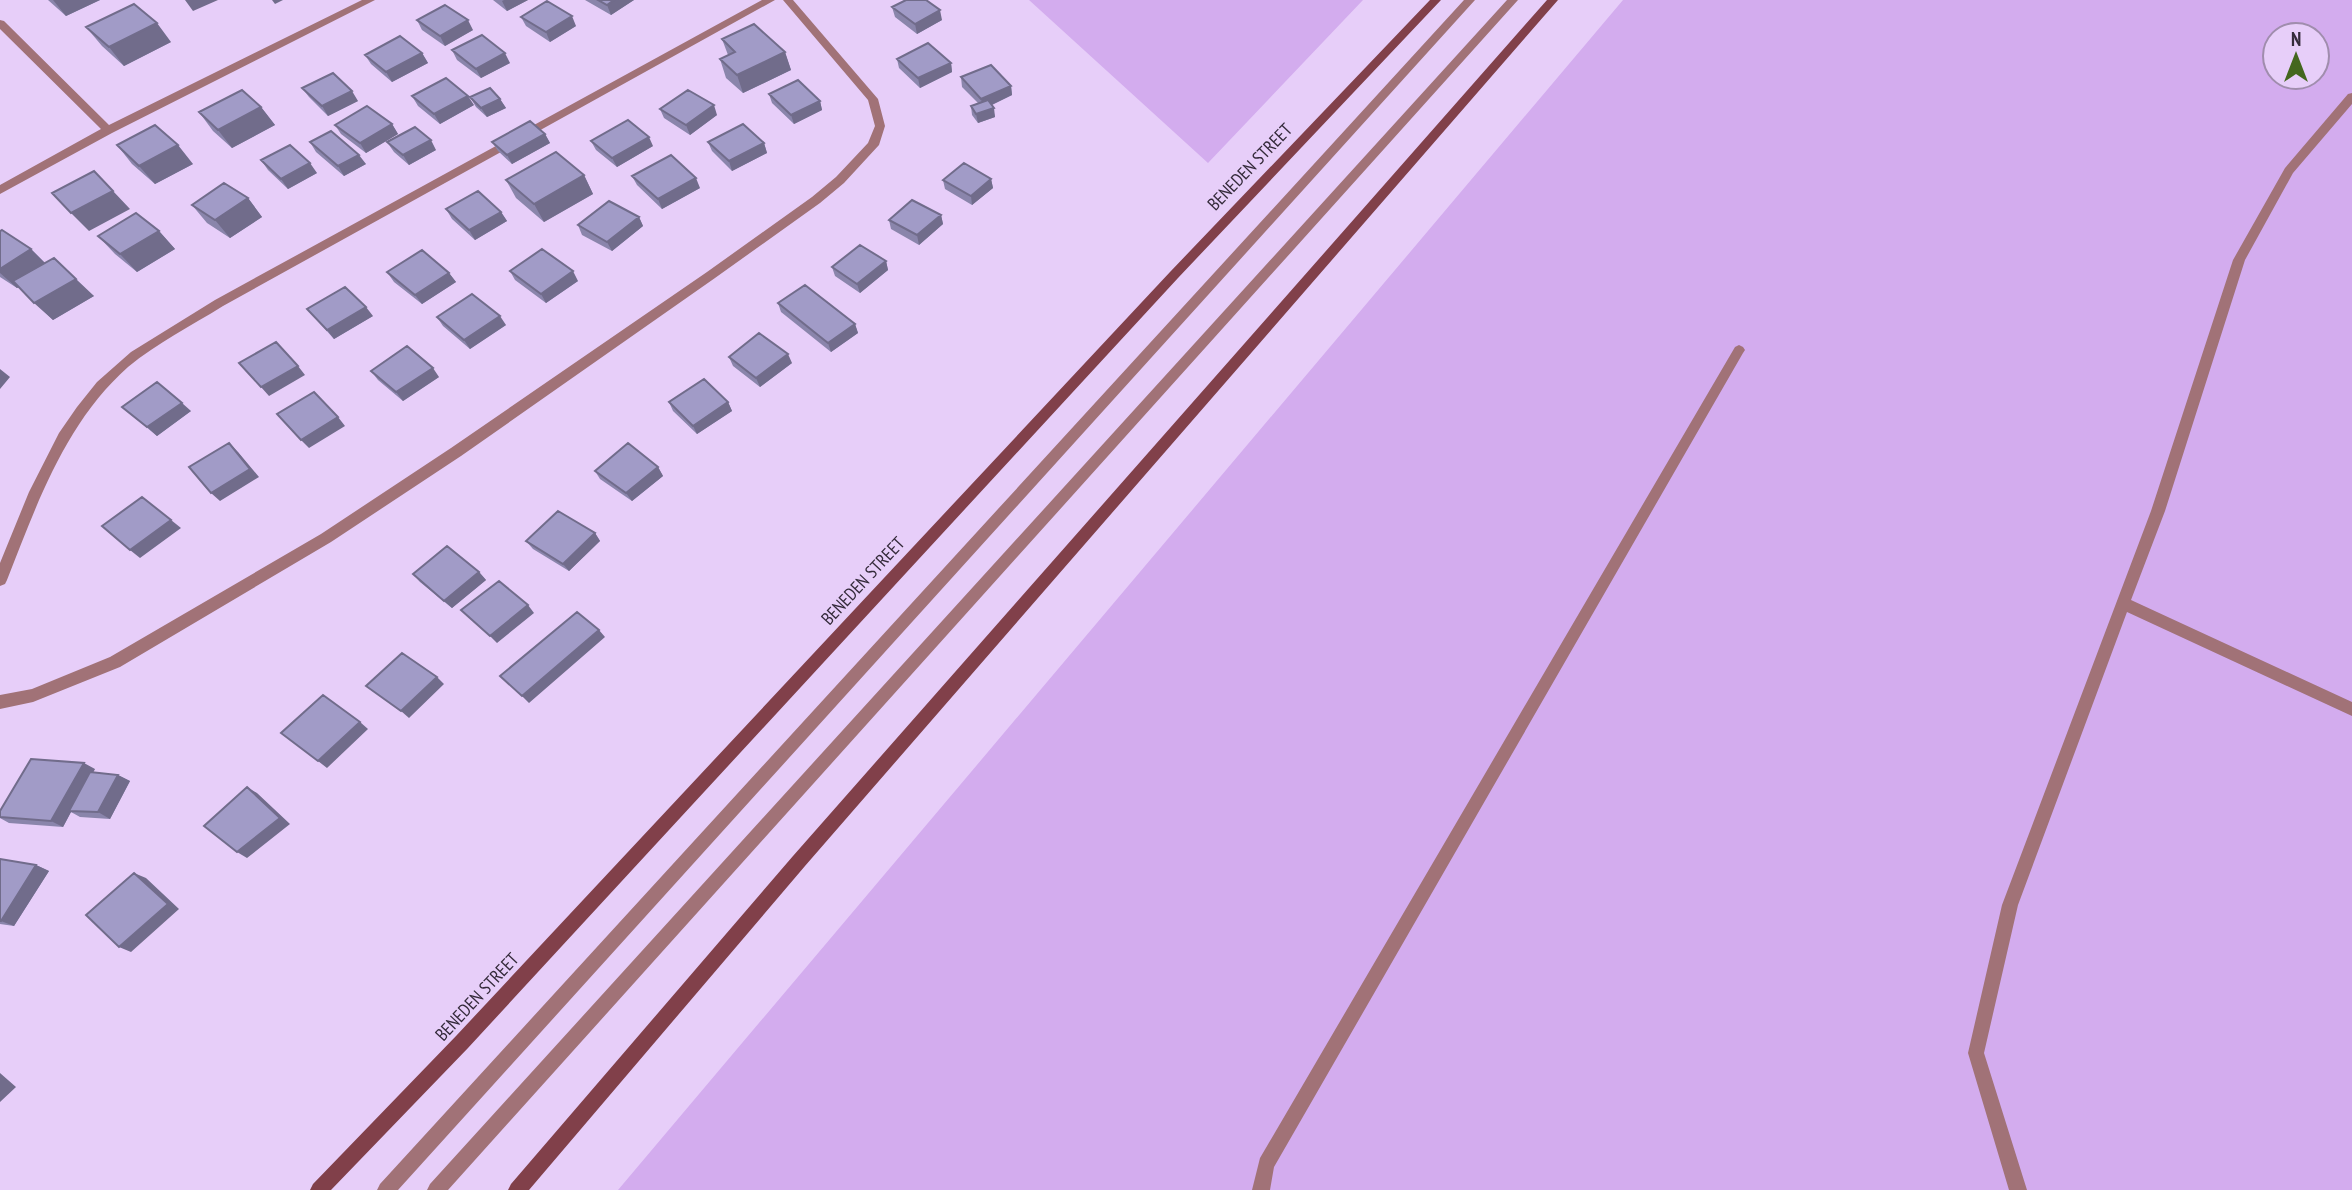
<svg xmlns="http://www.w3.org/2000/svg" width="2352" height="1190" font-family="'PT Sans Narrow',sans-serif">
<rect width="100%" height="100%" fill="#e7cef9"/>
<!-- green -->
<path fill="#d3acee" fill-rule="evenodd" d="M1029 0H1363L1208 163Z
M1623 0H2352V1190H618ZM2275 35H2317V77H2275Z"/>
<g fill="none" stroke-linecap="round" stroke-linejoin="round">
<!-- lane -->
<path fill="#a17277" fill-rule="evenodd" d="M1464 0H1475L398 1190H377L380 1184Z
M1507 0H1518L448 1190H427L430 1184Z"/>
<!-- street -->
<path fill="#a17277" fill-rule="evenodd" d="M362 0H375L112 133 0 194V185L101 129 0 29V20L4 21 109 125Z
M762 0H775L223 306C191 326 157 343 128 367 65 423 37 504 7 580L5 584 0 586V563L29 492 59 433 77 407 97 382 131 352 215 300Z
M783 0H793L878 99 885 126 879 145 844 183 820 203 715 278 461 456 331 542 120 667 33 702 0 709V695L32 689 110 657 321 534 451 448 707 272 812 197 836 177 868 143 875 126 868 100Z
M2352 93V104L2293 173 2245 260 2165 511 2131 600 2352 702V716L2127 612 2018 905 1984 1053 2027 1190H2009L1968 1053 2002 905 2151 511 2233 260 2285 168 2348 94Z
M1739 345 1743 347 1745 350 1743 353 1274 1167 1270 1190H1252L1260 1158 1735 347Z"/>
<!-- secondary -->
<path fill="#81404a" fill-rule="evenodd" d="M1430 0H1441L1178 278 468 1048 331 1190H310L313 1184 456 1036 1170 272Z
M1547 0H1558L805 866 529 1190H508L511 1184 793 856Z"/>
</g>
<!-- wall -->
<path fill="#8a85ab" d="M48 0H100L66 16Z
M493 0H528L507 11Z
M585 0H634L611 15Z
M892 7 942 20 917 34 895 17Z
M521 17 576 26 550 42 526 26Z
M417 20 473 30 445 46 422 30Z
M86 27 171 42 124 66 102 46Z
M722 39 785 52 791 70 743 93 726 78 720 59 728 55Z
M452 50 510 63 481 78 457 60Z
M422 53 428 63 392 82 371 64 365 55Z
M897 59 951 63 952 72 920 88 899 68Z
M961 77 1011 86 1012 95 992 105 995 117 978 123 972 115 971 106 978 103 962 87Z
M302 88 358 101 328 116 309 97Z
M769 94 820 101 822 110 794 124 772 103Z
M412 96 474 105 440 124 418 106Z
M470 97 500 99 506 108 487 117 476 107Z
M261 107 275 125 232 148 213 131 199 112Z
M660 109 717 115 690 135 664 118Z
M392 124 398 134 366 153 341 134 335 125Z
M545 134 550 143 512 164 498 151 492 142Z
M591 141 653 146 617 167 596 150Z
M310 142 366 164 344 176 316 152Z
M387 142 436 150 409 165 394 152Z
M708 142 764 143 767 153 732 171 712 151Z
M117 145 193 164 155 184 132 164Z
M261 160 317 173 288 189 268 170Z
M584 175 593 194 544 222 516 198 506 180Z
M632 176 700 188 662 209 637 185Z
M991 179 993 188 972 205 945 189 943 180Z
M248 198 262 217 230 238 207 223 192 205Z
M446 209 501 212 507 221 475 240 452 219Z
M941 215 943 224 919 245 891 229 889 220Z
M639 217 643 226 612 251 582 235 578 225Z
M0 231 31 249 45 263 94 296 53 320 19 287 17 288 0 277Z
M159 231 175 249 137 272 115 254 98 236Z
M886 261 888 270 860 293 835 276 832 267Z
M510 271 578 281 546 303 515 280Z
M387 272 449 273 456 282 422 304 394 282Z
M778 303 855 324 858 333 831 352 781 312Z
M307 309 373 316 334 339Z
M437 317 506 325 470 349 443 326Z
M729 357 792 363 760 387 733 366Z
M371 371 439 377 403 401 378 380Z
M669 402H728L732 411 697 434 673 411Z
M122 407 191 411 157 436Z
M658 467 663 476 632 501 600 479 595 471Z
M595 533 600 541 569 571 533 549 526 541Z
M479 572 486 580 452 608 420 582 413 574Z
M95 769 93 772 118 775 130 781 110 819 80 817 71 812 63 827 9 823 0 818V811Z
M0 859 36 865 49 871 14 926 0 924Z"/>
<!-- shaded-wall -->
<path fill="#716c8b" d="M53 0H100L66 16Z
M185 0H218L193 11Z
M272 0H283L275 4Z
M504 0H528L507 11 502 1Z
M614 0H634L611 15 607 5Z
M940 10 942 20 917 34 915 24Z
M572 16 576 26 550 42 546 32Z
M468 20 473 30 445 46 440 36Z
M157 23 171 42 124 66 109 47Z
M785 52 791 70 743 93 737 75Z
M422 53 428 63 392 82 386 72Z
M505 53 510 63 481 78 476 69Z
M951 63 952 72 920 88 918 78Z
M1011 86 1012 95 983 109 981 99Z
M352 91 358 101 328 116 322 106Z
M468 96 474 105 440 124 434 114Z
M500 99 506 108 487 117 481 108Z
M820 101 822 110 794 124 791 115Z
M714 105 717 115 690 135 686 125Z
M261 107 275 125 232 148 218 130Z
M994 108 995 117 978 123 976 114Z
M392 124 398 134 366 153 360 143Z
M545 134 550 143 512 164 507 155Z
M649 137 653 146 617 167 612 158Z
M431 140 436 150 409 165 403 155Z
M764 143 767 153 732 171 729 161Z
M178 145 193 164 155 184 139 166Z
M359 155 366 164 344 176 338 166Z
M310 163 317 173 288 189 281 179Z
M584 175 593 194 544 222 534 204Z
M696 178 700 188 662 209 658 199Z
M991 179 993 188 972 205 971 196Z
M113 191 130 209 89 231 71 213Z
M248 198 262 217 230 238 215 220Z
M501 212 507 221 475 240 469 230Z
M941 215 943 224 919 245 917 235Z
M639 217 643 226 612 251 607 242Z
M159 231 175 249 137 272 120 254Z
M31 249 49 267 17 288 0 273V269Z
M886 261 888 270 860 293 857 284Z
M573 271 578 281 546 303 541 294Z
M449 273 456 282 422 304 415 295Z
M76 279 94 296 53 320 34 303Z
M366 307 373 316 334 339 327 330Z
M500 316 506 325 470 349 464 340Z
M855 324 858 333 831 352 828 343Z
M788 354 792 363 760 387 756 378Z
M298 366 305 375 269 396 261 387Z
M433 368 439 377 403 401 396 392Z
M0 369 10 377 0 389Z
M728 402 732 411 697 434 693 426Z
M182 403 191 411 157 436 147 427Z
M338 417 345 426 309 448 301 440Z
M229 443 238 452 259 477 220 501 211 493Z
M658 467 663 476 632 501 626 493Z
M171 520 181 528 140 558 130 550Z
M595 533 600 541 569 571 563 564Z
M479 572 486 580 452 608 444 601Z
M528 605 534 613 497 643 490 636Z
M599 630 605 637 529 703 522 696Z
M437 677 444 684 409 718 401 711Z
M360 722 368 729 327 768 318 761Z
M84 763 95 769 72 811H69L71 812 63 827 51 821Z
M118 775 130 781 110 819 98 812Z
M247 787 257 793 290 824 247 858 237 852Z
M36 865 49 871 14 926 1 921Z
M134 873 146 878 179 909 131 952 119 947Z
M0 1073 16 1087 0 1102Z"/>
<!-- building -->
<path fill="#a19bc7" stroke="#716c8b" stroke-width="2" d="M598 0H614L607 5Z
M906 0H926L940 10 915 24 892 7Z
M547 1 572 16 546 32 521 17Z
M134 4 157 23 109 47 86 27Z
M445 5 468 20 440 36 417 20Z
M754 24 785 52 737 75 720 59 735 52 722 39Z
M482 35 505 53 476 69 452 50Z
M400 36 422 53 386 72 365 55Z
M928 43 951 63 918 78 897 59Z
M991 65 1011 86 981 99 961 77Z
M333 73 352 91 322 106 302 88Z
M446 78 468 96 434 114 412 96Z
M798 80 820 101 791 115 769 94Z
M490 88 500 99 481 108 470 97Z
M242 90 261 107 218 130 199 112Z
M688 90 714 105 686 125 660 109Z
M988 100 994 108 976 114 971 106Z
M367 106 392 124 360 143 335 125Z
M628 120 649 137 612 158 591 141Z
M530 121 545 134 507 155 492 142Z
M743 124 764 143 729 161 708 142Z
M155 125 178 145 139 166 117 145Z
M415 127 431 140 403 155 387 142Z
M331 131 359 155 338 166 310 142Z
M290 145 310 163 281 179 261 160Z
M556 152 584 175 534 204 506 180Z
M671 155 696 178 658 199 632 176Z
M964 163 991 179 971 196 943 180Z
M94 171 113 191 71 213 52 193Z
M224 183 248 198 215 220 192 205Z
M478 191 501 212 469 230 446 209Z
M912 200 941 215 917 235 889 220Z
M609 201 639 217 607 242 578 225Z
M136 213 159 231 120 254 98 236Z
M2 230 31 249 0 269V231Z
M860 245 886 261 857 284 832 267Z
M542 249 573 271 541 294 510 271Z
M422 250 449 273 415 295 387 272Z
M54 258 76 279 34 303 13 281Z
M805 285 855 324 828 343 778 303Z
M345 287 366 307 327 330 307 309Z
M472 294 500 316 464 340 437 317Z
M759 333 788 354 756 378 729 357Z
M276 342 298 366 261 387 239 363Z
M407 346 433 368 396 392 371 371Z
M704 379 728 402 693 426 669 402Z
M157 382 182 403 147 427 122 407Z
M314 392 338 417 301 440 277 414Z
M229 443 250 469 211 493 189 467Z
M628 443 658 467 626 493 595 471Z
M142 497 171 520 130 550 102 526Z
M558 511 595 533 563 564 526 541Z
M447 546 479 572 444 601 413 574Z
M499 581 528 605 490 636 461 610Z
M577 612 599 630 522 696 500 676Z
M402 653 437 677 401 711 366 686Z
M323 695 360 722 318 761 281 733Z
M31 759 84 763 51 821 0 817V811Z
M90 772 118 775 98 812 69 811Z
M247 787 280 818 237 852 204 826Z
M0 859 36 865 1 921H0Z
M134 873 168 904 119 947 86 915Z"/>
<g text-anchor="middle" stroke-width="6" stroke-linejoin="round" paint-order="stroke">
<!-- street labels -->
<g font-size="18" fill="#352b3b" stroke="#e7cef9">
<text transform="translate(1250 167) rotate(-46)" y="6">BENEDEN STREET</text>
<text transform="translate(863 581) rotate(-47)" y="6">BENEDEN STREET</text>
<text transform="translate(477 997) rotate(-47)" y="6">BENEDEN STREET</text>
</g>
</g>
<!-- north arrow -->
<g transform="translate(2296 56)"><circle r="33" fill="#e7cef9" stroke="#a08dad" stroke-width="2"/>
<path d="M0-5L12 26L0 18L-12 26Z" fill="#44671e"/>
<text y="-10" font-size="19" font-weight="bold" text-anchor="middle" fill="#352b3b">N</text>
</g>
</svg>
